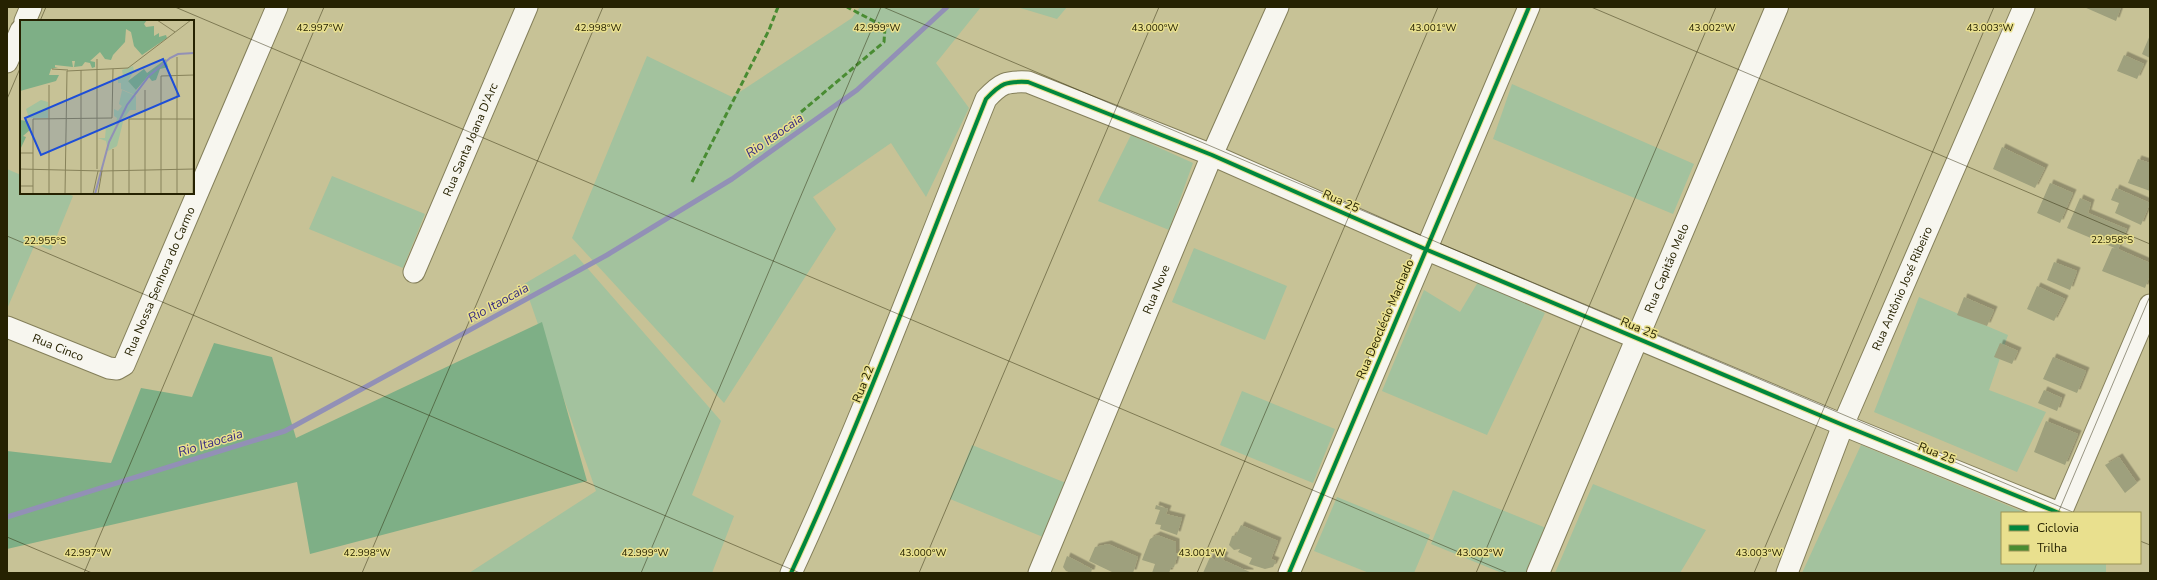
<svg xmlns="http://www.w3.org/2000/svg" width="2157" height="580" font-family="'Nunito Sans',sans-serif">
<defs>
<filter id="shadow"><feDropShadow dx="3.5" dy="-3.5" stdDeviation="0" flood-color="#0004"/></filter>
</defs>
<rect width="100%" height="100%" fill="#c7c296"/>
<!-- green -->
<path fill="#a3c29e" d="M860 7H981L936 63 969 108 926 197 891 143 813 197 836 229 724 403 572 238 647 56 732 97 852 18Z
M1017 7H1067L1057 19Z
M1512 84 1694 164 1673 214 1493 139Z
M1131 135 1193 163 1169 230 1098 201Z
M7 169 21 175V193H66L73 196 51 250 35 244 7 309Z
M332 176 425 214 403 268 309 229Z
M1194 248 1287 286 1265 340 1172 302Z
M575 254 721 421 692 495 734 516 712 573H469L596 491 524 284Z
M1478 282 1545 313 1487 435 1382 391 1424 290 1460 312Z
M1919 297 2008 335 1989 390 2046 412 2017 472 1874 412Z
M1242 391 1335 429 1313 483 1220 445Z
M972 445 1066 483 1043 537 950 499Z
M1861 445 2026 513H2002V563H2106V573H1802Z
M1593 484 1706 530 1680 573H1555Z
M1453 490 1546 528 1528 573H1502L1431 544Z
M1337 497 1430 535 1414 573H1369L1314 551Z"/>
<!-- forest -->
<path fill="#7eaf86" d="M542 322 587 481 310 554 297 482 7 549V451L111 463 141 388 192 397 214 343 272 357 296 438Z"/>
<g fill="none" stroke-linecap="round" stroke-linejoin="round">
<!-- stream -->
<path stroke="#9290b6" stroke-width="5" d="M7 517 285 431 607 255 732 179 857 90 947 7"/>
</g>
<!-- building -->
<path fill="#9ea07d" filter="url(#shadow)" d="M2084 7H2121L2116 21Z
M2150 35V58L2142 54Z
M2124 55 2144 64 2137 79 2117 71Z
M2002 147 2045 168 2035 188 1993 169Z
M2138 159 2150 163V191L2128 183Z
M2050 183 2073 193 2060 223 2037 213Z
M2116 188 2150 203 2141 225 2115 213 2119 203 2111 200Z
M2080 198 2091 203 2088 213 2127 229 2118 249 2150 263V275L2145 288 2102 271 2112 248 2117 249 2067 228Z
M2054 262 2077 271 2070 290 2047 280Z
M2037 286 2065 299 2054 321 2027 309Z
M1964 297 1994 310 1987 326 1957 315Z
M2000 343 2018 351 2012 364 1994 357Z
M2053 357 2086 371 2077 393 2043 379Z
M2044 390 2062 398 2057 411 2038 403Z
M2046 421 2078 434 2065 465 2034 452Z
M2119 457 2137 483 2125 493 2105 465Z
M1156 505 1168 509 1166 514 1182 518 1177 535 1160 529 1161 525 1155 524 1160 510 1155 509Z
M1241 525 1278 541 1271 559 1276 561 1273 567 1265 569 1249 564 1252 558 1238 552 1240 549 1234 550 1229 545 1232 536 1236 535Z
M1157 535 1176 542V553H1178L1174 567 1171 568 1169 573H1152L1155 564 1142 560 1150 539Z
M1108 544 1138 557 1133 573H1114L1089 561 1095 547Z
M1218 552 1225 556 1223 560 1250 572V573H1203L1210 557 1215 560Z
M1067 556 1092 569 1091 573H1071L1066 571 1063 567Z"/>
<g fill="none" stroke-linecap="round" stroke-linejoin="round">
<defs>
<g id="minor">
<path d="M25 21 31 7"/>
<path d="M7 62 21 30"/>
<path id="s1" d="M414 272 527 7"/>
<path id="s2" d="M7 327 109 368 117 369 124 365 277 7"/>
<path d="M2061 513 2150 305"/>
<path d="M791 573C863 418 922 258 986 99 1001 83 1006 81 1028 82L1212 155 1425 249 1843 425 2059 513"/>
<path id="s3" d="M1039 573 1212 155 1278 7"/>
<path d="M1289 573 1529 7"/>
<path id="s4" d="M1787 573 1843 425 2024 7"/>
</g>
<g id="major">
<path id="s5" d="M1538 573 1777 7"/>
</g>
</defs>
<!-- minor casing -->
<use href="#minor" stroke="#847f5a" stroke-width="23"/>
<!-- major casing -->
<use href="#major" stroke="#847f5a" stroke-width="24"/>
<!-- minor -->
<use href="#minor" stroke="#f7f6ef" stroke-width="21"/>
<!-- major -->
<use href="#major" stroke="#f7f6ef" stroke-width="22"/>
<!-- quiet -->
<path stroke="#498c32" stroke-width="3" stroke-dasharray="6 3" stroke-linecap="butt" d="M801 112 884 42 885 27 847 7
M692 182 769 30 778 7"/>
<defs>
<path id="cycleway" d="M791 573C863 418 922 258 986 99 1001 83 1006 81 1028 82L1212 155 1425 249 1843 425 2059 513
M1289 573 1529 7"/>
</defs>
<!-- cycleway casing -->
<use href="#cycleway" stroke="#e9e08e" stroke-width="6"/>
<!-- cycleway -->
<use href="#cycleway" stroke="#00873e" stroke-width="4"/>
</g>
<!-- ticks -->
<path fill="none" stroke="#262201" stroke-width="1" stroke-opacity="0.45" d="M175 7 1508 573M883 7 2075 513M1591 7 2150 244M40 21 46 7M7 99 21 66M7 236 800 573M2058 513 2150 296M7 537 92 573M2140 541 2150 545M84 573 324 7M362 573 603 7M641 573 881 7M919 573 1159 7M1197 573 1438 7M1476 573 1716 7M1754 573 1994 7M2033 573 2037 563"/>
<g text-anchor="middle" stroke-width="3" stroke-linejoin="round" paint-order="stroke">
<!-- street labels -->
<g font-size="12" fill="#262201" stroke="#e9e08e">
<text dy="4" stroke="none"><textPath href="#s1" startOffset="144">Rua Santa Joana D'Arc</textPath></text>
<text transform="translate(1341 201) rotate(24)" y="4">Rua 25</text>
<text dy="4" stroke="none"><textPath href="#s5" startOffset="331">Rua Capitão Melo</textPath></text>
<text dy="4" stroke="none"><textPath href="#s2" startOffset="217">Rua Nossa Senhora do Carmo</textPath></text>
<text dy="4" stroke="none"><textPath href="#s3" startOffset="307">Rua Nove</textPath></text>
<text dy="4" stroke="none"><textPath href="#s4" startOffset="307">Rua Antônio José Ribeiro</textPath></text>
<text transform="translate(1385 319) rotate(-67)" y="4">Rua Deoclécio Machado</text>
<text transform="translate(1639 328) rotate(23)" y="4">Rua 25</text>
<text dy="4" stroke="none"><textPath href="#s2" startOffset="55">Rua Cinco</textPath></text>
<text transform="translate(863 384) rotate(-68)" y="4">Rua 22</text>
<text transform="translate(1937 453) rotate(22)" y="4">Rua 25</text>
</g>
<!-- water labels -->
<g font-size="13" font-style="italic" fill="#382d82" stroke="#e9e08e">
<text transform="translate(774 135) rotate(-35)" y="5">Rio Itaocaia</text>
<text transform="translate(498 302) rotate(-29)" y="5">Rio Itaocaia</text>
<text transform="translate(210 442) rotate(-17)" y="5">Rio Itaocaia</text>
</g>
</g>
<!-- overview -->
<g transform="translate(20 20)">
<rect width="174" height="174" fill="#c7c296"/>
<path d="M113 46 114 51 108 61 118 72 115 75 101 69V63H98V56H103L102 50ZM102 70 116 76V90H110L104 98 97 126 88 131 86 121 78 118H85L86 107 96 103 97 98 94 96V89L98 91 102 86 99 84ZM21 80 28 82V98H9L6 89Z" fill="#a3c29e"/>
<path d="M0 0H127L124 4 126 7 134 6V16L139 13V17L146 15 147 18 122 35 114 26 111 12 106 9 105 22 93 35 91 40 85 39 80 32 70 41 75 42V47L72 48 70 43 65 42 62 46 54 47 55 41H52L53 47 35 45V47H38L31 49 29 55H39L36 61 0 71ZM146 39 148 47 140 49 136 60 132 61 128 56 116 70 108 61 124 49 127 53ZM0 100 7 101 11 109 3 116 6 117 0 130Z" fill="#7eaf86"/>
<path fill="none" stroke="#9290b6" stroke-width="2" d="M75 174 89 122 107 85 129 56 150 38 158 34 174 33"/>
<path fill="none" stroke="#87825a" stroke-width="1" d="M137 0 155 12M157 37V174M77 39V149M32 49 48 50M61 50V174M93 129V174M0 133H13M0 149 82 151 174 149M0 166H13M13 174V99L92 98 93 49M29 174V65M45 174 47 51 108 48 171 0M73 174 78 151M78 174 82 151M109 174V99H174M125 174V70M141 174V56L174 55M173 174 174 36"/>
<path fill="#1d4ed8" fill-opacity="0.15" stroke="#1d4ed8" stroke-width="2" d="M143 39 159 76 21 135 5 98Z"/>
<rect width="174" height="174" fill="none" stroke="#262201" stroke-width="2"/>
</g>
<g font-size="10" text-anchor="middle" fill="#262201" stroke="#e9e08e" stroke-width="3" stroke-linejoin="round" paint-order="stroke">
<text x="320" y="31">42.997°W</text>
<text x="598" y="31">42.998°W</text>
<text x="877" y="31">42.999°W</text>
<text x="1155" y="31">43.000°W</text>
<text x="1433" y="31">43.001°W</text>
<text x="1712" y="31">43.002°W</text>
<text x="1990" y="31">43.003°W</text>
<text x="2112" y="243">22.958°S</text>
<text x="45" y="244">22.955°S</text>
<text x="88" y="556">42.997°W</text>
<text x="367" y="556">42.998°W</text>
<text x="645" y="556">42.999°W</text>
<text x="923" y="556">43.000°W</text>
<text x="1202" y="556">43.001°W</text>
<text x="1480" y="556">43.002°W</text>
<text x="1759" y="556">43.003°W</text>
</g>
<!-- border -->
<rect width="2157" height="580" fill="none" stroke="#262201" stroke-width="16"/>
<!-- legend -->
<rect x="2001" y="512" width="140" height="52" fill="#e9e08e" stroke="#9b9456"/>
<rect x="2009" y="525" width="20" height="6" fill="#00873e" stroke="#9b9456"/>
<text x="2037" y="532" font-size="12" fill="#262201">Ciclovia</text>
<rect x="2009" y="545" width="20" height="6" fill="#498c32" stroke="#9b9456"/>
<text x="2037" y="552" font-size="12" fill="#262201">Trilha</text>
</svg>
